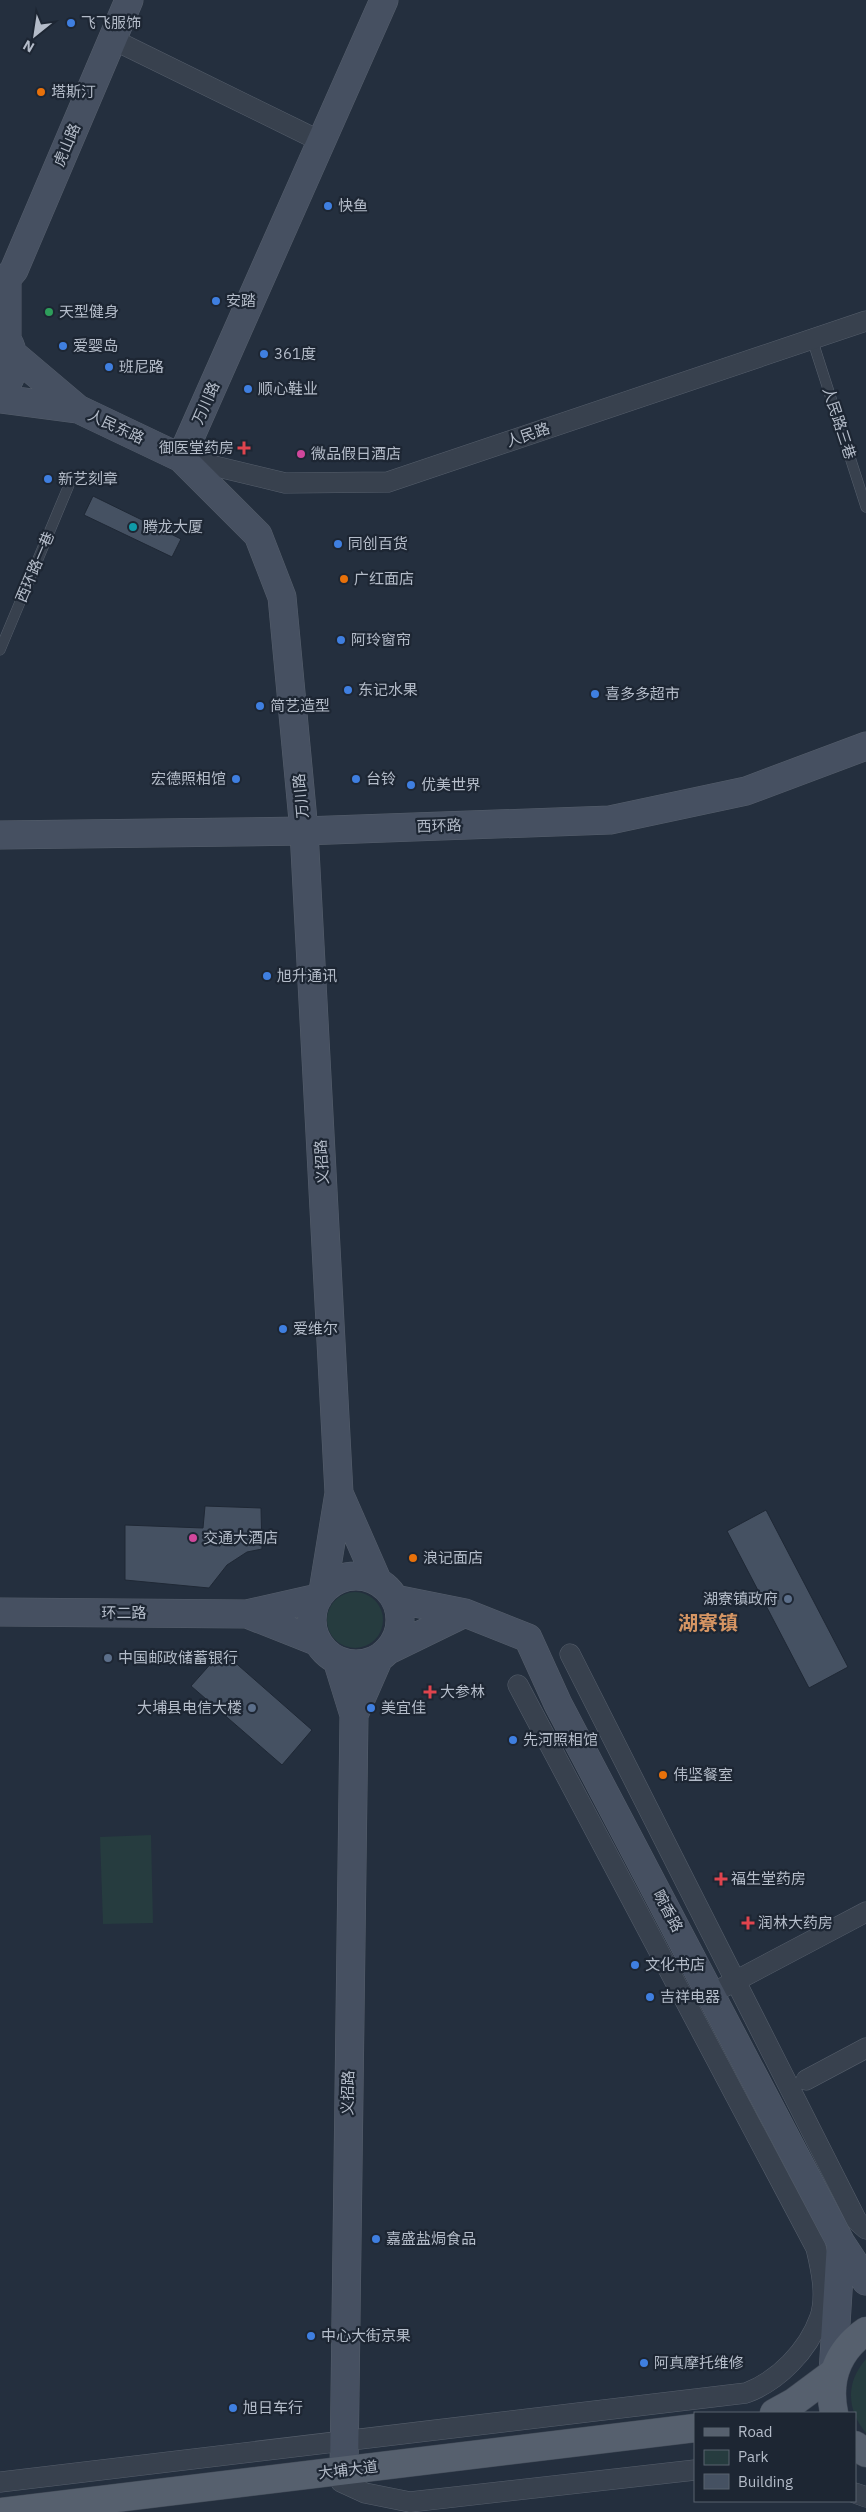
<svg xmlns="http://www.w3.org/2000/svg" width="866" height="2512" font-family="'IBM Plex Sans','Noto Sans SC',sans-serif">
<rect width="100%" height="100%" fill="#242f3e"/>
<!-- green -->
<path fill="#263c3f" d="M327 1620a28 28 0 1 1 56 0a28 28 0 1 1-56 0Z
M151 1835 153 1923 103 1924 100 1837Z
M866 2359V2433C847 2410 845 2383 866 2359Z"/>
<!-- building -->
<path fill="#455162" stroke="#1f2835" d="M93 496 181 539 172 557 84 515Z
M205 1506 261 1508 262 1549 247 1552 227 1565 209 1588 125 1580V1525L203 1528Z
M766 1510 848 1667 809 1688 727 1531Z
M222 1651 312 1730 282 1765 191 1686Z"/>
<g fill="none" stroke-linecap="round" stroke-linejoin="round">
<defs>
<path id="lane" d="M812 339 866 507
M0 650 69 485"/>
<path id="street" d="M112 39 320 141
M181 458 285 483 388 482 866 321
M570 1654 857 2221 866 2229
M724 1987 866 1912
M806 2080 866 2048
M0 2482 746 2393C778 2381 808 2351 820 2317 827 2295 821 2269 816 2248L518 1685
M341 2482 365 2493 410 2502 695 2470
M855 2493 866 2497"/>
<path id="secondary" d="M0 287 14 270 129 0
M0 331C17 347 18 375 0 392
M7 338V278
M13 354 78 409 181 458 258 535 282 597 304 831 339 1493 323 1591
M0 399 78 409
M181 458 384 0
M0 835 304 831 610 820 746 791 866 746
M339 1493 378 1582
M312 1620a44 44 0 1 1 88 0a44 44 0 1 1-88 0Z
M395 1599 465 1613 528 1638 558 1704 841 2243 866 2281
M0 1612 247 1614 318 1598
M247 1614 318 1642
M387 1651 465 1613
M337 1660 354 1715 344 2470
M354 1715 379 1658
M833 2373 841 2243"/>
<path id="primary" d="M774 2413 794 2402 833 2373
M834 2413C827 2379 837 2351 866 2331
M855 2445 866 2453
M1 2512 695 2428"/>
</defs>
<!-- lane casing -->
<use href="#lane" stroke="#565f6c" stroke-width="11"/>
<!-- street casing -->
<use href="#street" stroke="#565f6c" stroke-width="21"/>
<!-- secondary casing -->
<use href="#secondary" stroke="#565f6c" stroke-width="29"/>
<!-- primary casing -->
<use href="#primary" stroke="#414a57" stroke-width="29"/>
<!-- lane -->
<use href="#lane" stroke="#38414e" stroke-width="10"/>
<!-- street -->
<use href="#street" stroke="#38414e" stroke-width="20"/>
<!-- secondary -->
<use href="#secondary" stroke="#465061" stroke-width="28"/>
<!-- primary -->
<use href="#primary" stroke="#56606e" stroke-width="28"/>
</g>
<!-- markers -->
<g fill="#3f7fe0" stroke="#1d2633" stroke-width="2">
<circle cx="71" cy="23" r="5"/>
<circle cx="328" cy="206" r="5"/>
<circle cx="216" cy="301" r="5"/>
<circle cx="63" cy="346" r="5"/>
<circle cx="264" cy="354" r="5"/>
<circle cx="109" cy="367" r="5"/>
<circle cx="248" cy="389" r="5"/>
<circle cx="48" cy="479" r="5"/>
<circle cx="338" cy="544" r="5"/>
<circle cx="341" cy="640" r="5"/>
<circle cx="348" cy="690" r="5"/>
<circle cx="595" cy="694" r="5"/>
<circle cx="260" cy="706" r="5"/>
<circle cx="236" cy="779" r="5"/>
<circle cx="356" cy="779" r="5"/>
<circle cx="411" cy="785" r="5"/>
<circle cx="267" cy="976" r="5"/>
<circle cx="283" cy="1329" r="5"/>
<circle cx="371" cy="1708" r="5"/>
<circle cx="513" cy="1740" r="5"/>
<circle cx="635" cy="1965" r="5"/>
<circle cx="650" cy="1997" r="5"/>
<circle cx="376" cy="2239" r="5"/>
<circle cx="311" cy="2336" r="5"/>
<circle cx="644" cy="2363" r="5"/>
<circle cx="233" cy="2408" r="5"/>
</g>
<g fill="#e8710a" stroke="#1d2633" stroke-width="2">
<circle cx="41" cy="92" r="5"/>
<circle cx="344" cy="579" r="5"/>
<circle cx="413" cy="1558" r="5"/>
<circle cx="663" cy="1775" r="5"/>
</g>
<circle fill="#2e9e5b" stroke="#1d2633" stroke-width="2" cx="49" cy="312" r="5"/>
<g fill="#e0444e" stroke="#1d2633" stroke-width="2">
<path d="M241.5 440.5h5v5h5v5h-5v5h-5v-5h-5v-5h5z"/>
<path d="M427.5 1684.5h5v5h5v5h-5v5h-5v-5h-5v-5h5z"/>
<path d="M718.5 1871.5h5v5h5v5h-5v5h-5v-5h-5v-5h5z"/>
<path d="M745.5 1915.5h5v5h5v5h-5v5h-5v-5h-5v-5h5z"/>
</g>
<g fill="#d1479c" stroke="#1d2633" stroke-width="2">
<circle cx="301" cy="454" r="5"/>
<circle cx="193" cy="1538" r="5"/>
</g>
<circle fill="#0f9aa8" stroke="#1d2633" stroke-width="2" cx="133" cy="527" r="5"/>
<g fill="#5c6f8a" stroke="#1d2633" stroke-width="2">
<circle cx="788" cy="1599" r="5"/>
<circle cx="108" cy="1658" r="5"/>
<circle cx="252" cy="1708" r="5"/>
</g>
<g text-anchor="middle" stroke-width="4.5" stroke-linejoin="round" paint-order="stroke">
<!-- poi labels -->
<g font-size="15" fill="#b4bcc9" stroke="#1d2633" text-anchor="start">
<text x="81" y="28">飞飞服饰</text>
<text x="51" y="97">塔斯汀</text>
<text x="338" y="211">快鱼</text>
<text x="226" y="306">安踏</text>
<text x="59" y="317">天型健身</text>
<text x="73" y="351">爱婴岛</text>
<text x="274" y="359">361度</text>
<text x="119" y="372">班尼路</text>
<text x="258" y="394">顺心鞋业</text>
<text x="234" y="453" text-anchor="end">御医堂药房</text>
<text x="311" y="459">微品假日酒店</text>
<text x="58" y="484">新艺刻章</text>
<text x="143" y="532">腾龙大厦</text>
<text x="348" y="549">同创百货</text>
<text x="354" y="584">广红面店</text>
<text x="351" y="645">阿玲窗帘</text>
<text x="358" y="695">东记水果</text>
<text x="605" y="699">喜多多超市</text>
<text x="270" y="711">简艺造型</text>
<text x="226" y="784" text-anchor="end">宏德照相馆</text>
<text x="366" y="784">台铃</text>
<text x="421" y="790">优美世界</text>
<text x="277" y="981">旭升通讯</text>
<text x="293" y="1334">爱维尔</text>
<text x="203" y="1543">交通大酒店</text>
<text x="423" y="1563">浪记面店</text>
<text x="778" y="1604" text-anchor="end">湖寮镇政府</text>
<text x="118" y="1663">中国邮政储蓄银行</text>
<text x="440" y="1697">大参林</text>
<text x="242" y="1713" text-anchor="end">大埔县电信大楼</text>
<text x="381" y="1713">美宜佳</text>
<text x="523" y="1745">先河照相馆</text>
<text x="673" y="1780">伟坚餐室</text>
<text x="731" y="1884">福生堂药房</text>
<text x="758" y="1928">润林大药房</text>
<text x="645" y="1970">文化书店</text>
<text x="660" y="2002">吉祥电器</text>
<text x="386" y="2244">嘉盛盐焗食品</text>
<text x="321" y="2341">中心大街京果</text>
<text x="654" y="2368">阿真摩托维修</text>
<text x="243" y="2413">旭日车行</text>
</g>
<!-- street labels -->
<g font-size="15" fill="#b4bcc9" stroke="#1d2633">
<text transform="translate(67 145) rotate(-67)" y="5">虎山路</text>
<text transform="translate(206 403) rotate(-66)" y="5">万川路</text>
<text transform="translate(839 423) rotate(72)" y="5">人民路三巷</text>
<text transform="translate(116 427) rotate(25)" y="5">人民东路</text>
<text transform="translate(528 435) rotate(-19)" y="5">人民路</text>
<text transform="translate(35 567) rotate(-67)" y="5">西环路一巷</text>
<text transform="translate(301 796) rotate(-95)" y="5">万川路</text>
<text transform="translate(439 826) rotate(-2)" y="5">西环路</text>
<text transform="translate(322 1162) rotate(-93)" y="5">义招路</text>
<text x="124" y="1618">环二路</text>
<text transform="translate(668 1911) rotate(62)" y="5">畹香路</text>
<text transform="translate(348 2093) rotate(-89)" y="5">义招路</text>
<text transform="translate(348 2470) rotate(-7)" y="5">大埔大道</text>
</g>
<!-- district labels -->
<g font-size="20" font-weight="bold" fill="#d59563" stroke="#1d2633">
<text x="708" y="1630">湖寮镇</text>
</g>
</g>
<!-- legend -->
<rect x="694" y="2412" width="162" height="90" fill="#1d2633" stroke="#59626f"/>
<rect x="704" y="2428" width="25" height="8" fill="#56606e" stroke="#59626f"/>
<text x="738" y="2437" font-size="15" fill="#b4bcc9">Road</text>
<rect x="704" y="2450" width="25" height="15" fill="#263c3f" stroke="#59626f"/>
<text x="738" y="2462" font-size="15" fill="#b4bcc9">Park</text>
<rect x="704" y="2474" width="25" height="15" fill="#455162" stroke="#59626f"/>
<text x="738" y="2487" font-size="15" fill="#b4bcc9">Building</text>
<!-- north arrow -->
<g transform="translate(35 35) rotate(210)" stroke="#1d2633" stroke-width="4" paint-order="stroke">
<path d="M0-4L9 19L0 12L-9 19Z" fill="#b4bcc9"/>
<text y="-8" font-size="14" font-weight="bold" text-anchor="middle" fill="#b4bcc9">N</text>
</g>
</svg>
